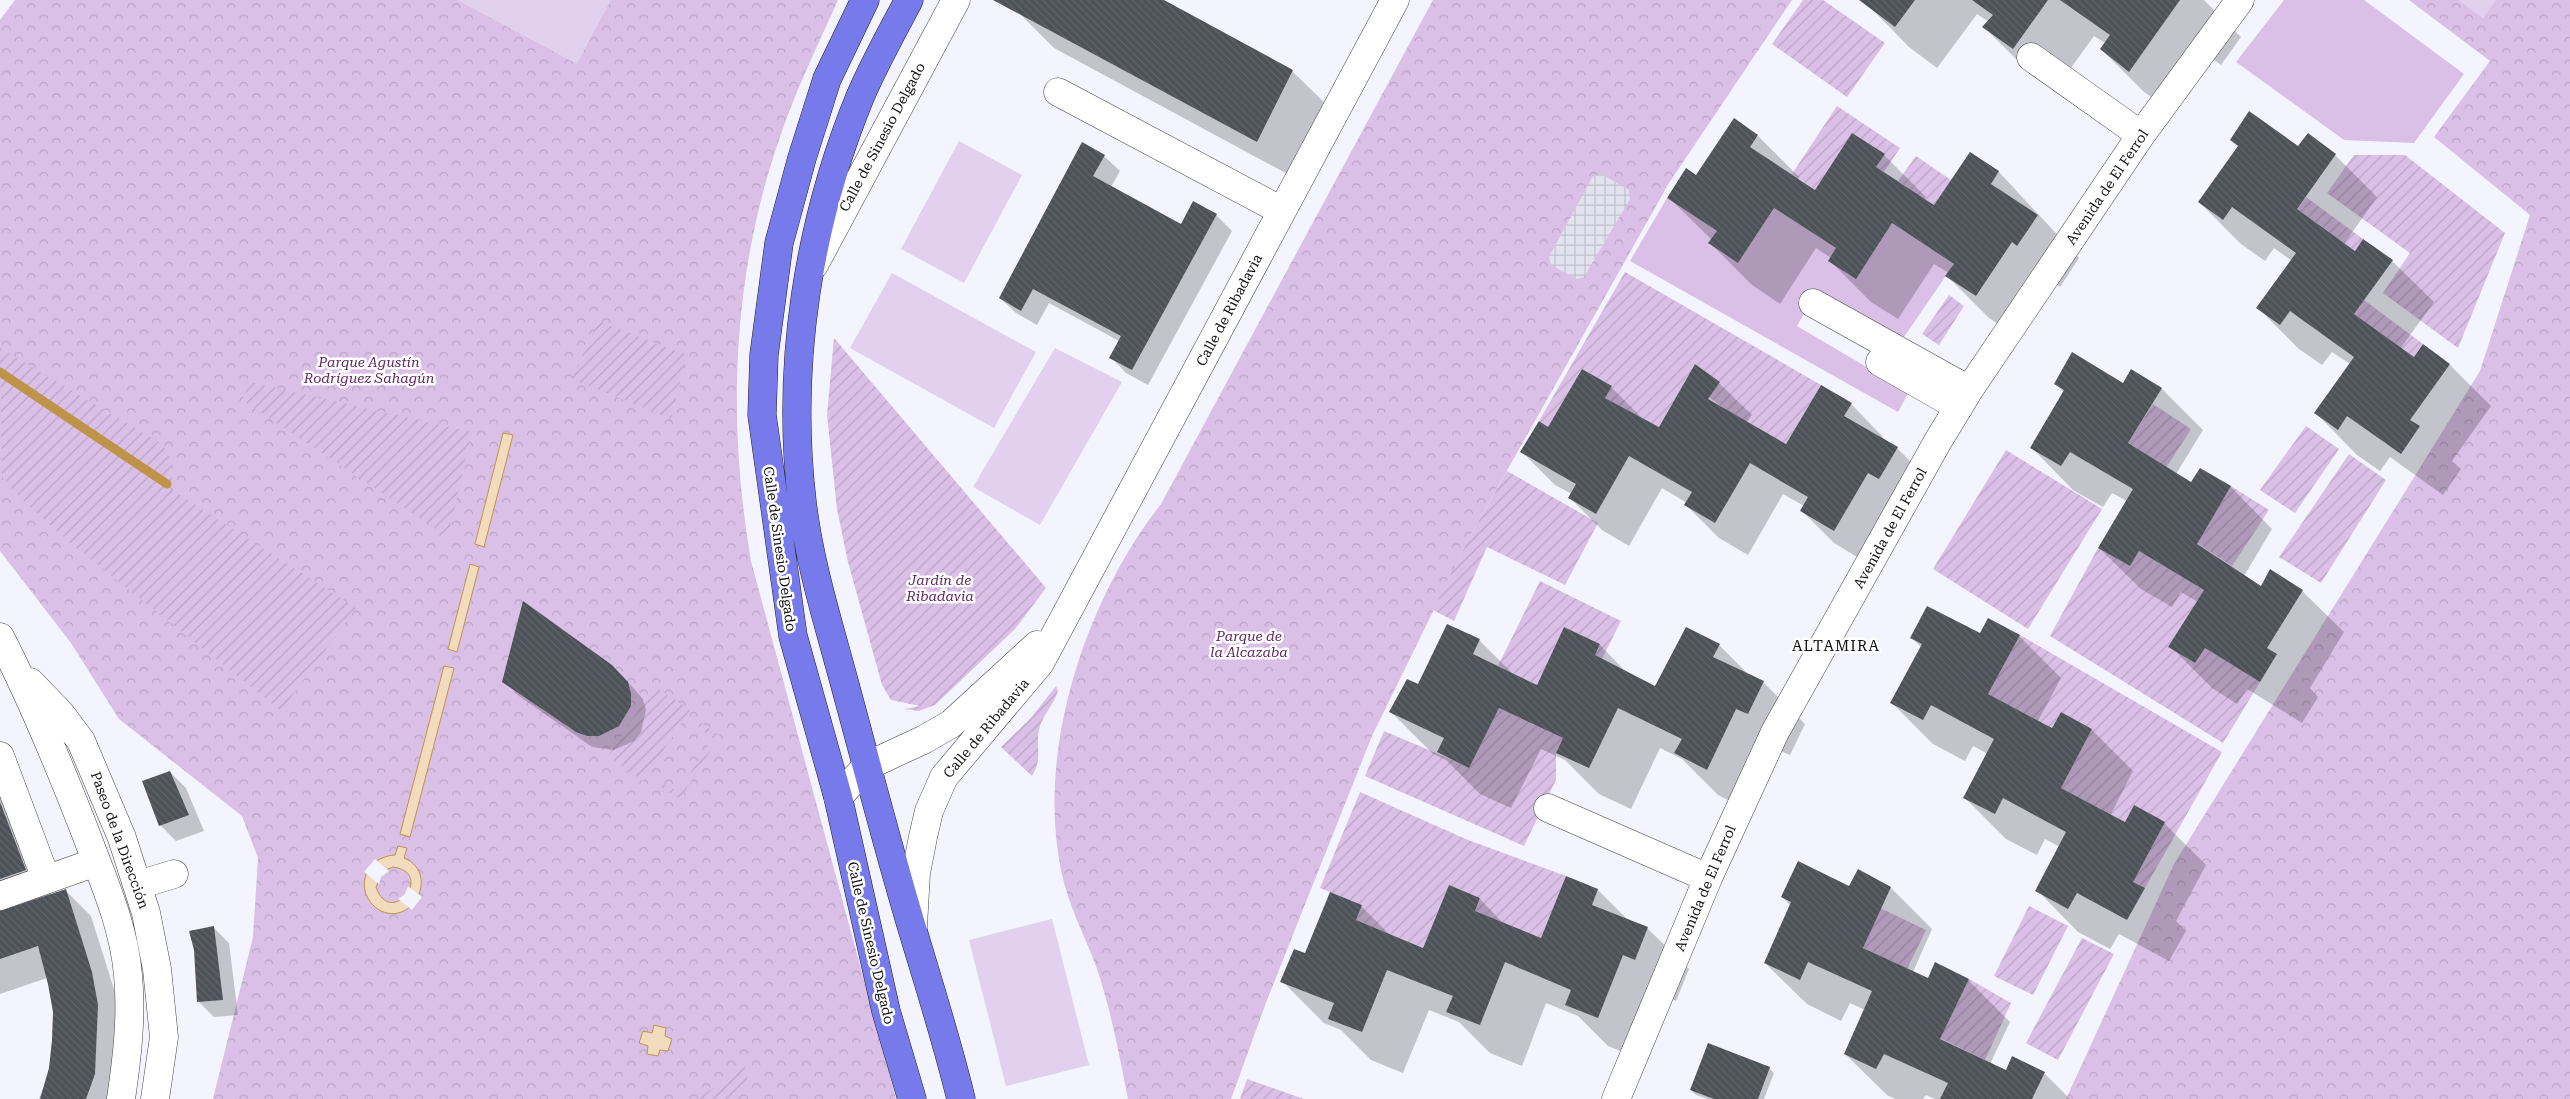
<svg xmlns="http://www.w3.org/2000/svg" width="2570" height="1099" font-family="'Roboto Serif',serif">
<defs>
<pattern id="park-crowns" width="20" height="18" patternUnits="userSpaceOnUse" patternTransform="scale(1.25)"><rect width="20" height="18" fill="#dac0e6"/><path d="M2 6a3 3 0 1 1 6 0M12 15a3 3 0 1 1 6 0" fill="none" stroke="#baa4c4"/></pattern>
<pattern id="garden-furrows" width="10" height="10" patternUnits="userSpaceOnUse" patternTransform="scale(1.25)"><rect width="10" height="10" fill="#dac0e6"/><path d="M-1 1l2-2M0 10L10 0M9 11l2-2" fill="none" stroke="#baa4c4"/></pattern>
<pattern id="plaza-grid" width="8" height="8" patternUnits="userSpaceOnUse" patternTransform="scale(1.25)"><rect width="8" height="8" fill="#e2e3ef"/><path d="M0 4h8M4 0v8" fill="none" stroke="#c1c2cc"/></pattern>
<pattern id="building-back-hatch" width="6" height="6" patternUnits="userSpaceOnUse" patternTransform="scale(1.25)"><rect width="6" height="6" fill="#4d5158"/><path d="M-1 5l2 2M0 0l6 6M5-1l2 2" fill="none" stroke="#62656b"/></pattern>
</defs>
<rect width="100%" height="100%" fill="#f4f4fe"/>
<!-- grass -->
<path fill="#dac0e6" d="M2284 0H2364L2464 74 2414 143 2344 140 2236 62Z
M1667 198 1717 231 1709 244 1738 263 1774 208 1836 248 1892 223 1954 264 1902 340 1817 291 1797 326 1909 392 1898 412 1630 261Z"/>
<!-- park -->
<path fill="url(#park-crowns)" d="M15 0H838C817 47 794 94 778 143 732 277 727 422 751 561L896 1099H213L253 937 258 858 242 816 119 719 71 643 0 551V20Z
M1433 0H1792L1669 183 1469 538 1372 736 1267 1000 1231 1099H1128C1119 1054 1111 1010 1096 966 1084 934 1068 905 1061 870 1036 749 1086 599 1161 504Z
M2409 0H2570V1099H2066L2174 864 2480 371 2530 215 2434 137 2490 61Z"/>
<!-- garden -->
<path fill="url(#garden-furrows)" d="M1803 0H1823L1885 43 1847 97 1772 44Z
M1837 106 1900 148 1884 172 1876 167 1885 154 1815 190 1792 174Z
M2354 155H2405L2505 233 2458 348 2383 293 2410 253 2327 193Z
M1916 156 1951 180 1934 205 1898 181Z
M2306 197 2363 239 2355 251 2297 209Z
M1625 272 1821 385 1786 444 1725 409 1709 397 1720 382 1695 364 1659 427 1605 398 1612 386 1582 369 1548 427 1539 421Z
M1949 295 1964 306 1939 345 1922 334Z
M2364 300 2423 344 2414 357 2354 314Z
M598 321 687 355 671 419 572 379Z
M834 338 1046 588 1015 629 935 705 919 711 904 709 920 706 891 700 882 685 848 562 837 509 827 415Z
M0 348 162 444C172 459 176 471 169 488L356 608 281 711 69 542 19 497 2 477Z
M250 382 472 432 448 537 242 400Z
M2153 404 2191 429 2166 468 2128 443Z
M2306 426 2339 449 2295 513 2260 490Z
M2006 450 2102 509 2028 629 1933 569Z
M2349 454 2386 480 2321 583 2279 557Z
M1507 471 1598 523 1565 585 1487 547 1454 621 1433 610 1469 538Z
M2231 486 2269 510 2232 566 2197 543Z
M2098 548 2130 566 2139 551 2204 590 2168 647 2195 663 2205 648 2260 682 2223 743 2050 636Z
M1540 581 1621 621 1602 659 1595 655 1600 644 1564 627 1537 685 1498 666Z
M2020 635 2222 752 2145 888 2133 882 2134 805 2125 822 2061 788 2092 729 2061 712 2052 728 1988 694Z
M654 686 690 710 643 781 608 756Z
M1056 686 1058 691C1054 704 1044 714 1040 726 1034 745 1044 758 1032 776L1001 747 1030 719Z
M1499 708 1563 738 1556 753V780L1524 846 1365 776 1384 731 1469 767Z
M701 723 720 736 680 799 659 786 661 782 678 792 713 738 698 727Z
M1360 792 1468 840 1566 876 1541 938 1475 911 1480 898 1449 886 1423 948 1356 920 1362 905 1320 888Z
M2029 906 2068 926 2033 995 1994 976Z
M1880 908 1926 930 1907 969 1863 948Z
M2082 938 2114 954 2058 1060 2026 1043Z
M1969 979 2011 1003 1985 1060 1940 1038Z
M744 1067 749 1072 741 1099H697Z
M1247 1079 1304 1099H1240Z"/>
<!-- pitch -->
<path fill="#e1d1ee" d="M457 0H611L577 64Z
M2458 0H2496L2483 18Z
M959 141 1022 175 964 283 901 249Z
M892 273 1036 352 994 428 850 348Z
M1055 348 1122 382 1040 525 973 487Z
M1052 919 1089 1065 1006 1086 969 940Z"/>
<!-- plaza -->
<path fill="url(#plaza-grid)" d="M1601 174 1629 190 1630 199 1584 277 1577 279 1551 265 1549 257 1593 176Z"/>
<!-- water -->
<path fill="#f1dcbd" stroke="#c0934b" fill-rule="evenodd" d="M503 433 513 435 484 547 475 544Z
M470 564 479 567 457 652 448 649Z
M444 666 454 668 410 837 400 834Z
M398 846 407 848 404 858C439 872 415 926 381 911 373 907 367 899 365 891 361 871 376 856 395 855ZM393 867C436 873 390 929 376 887L383 871Z
M654 1025 666 1028 665 1036 672 1039 668 1051 660 1050 658 1056 647 1054 648 1046 639 1043 643 1031 652 1033Z"/>
<!-- pier -->
<path fill="#f4f4fe" d="M375 859 389 871 381 877 379 884 364 872Z
M408 886 422 897 412 910 398 899 405 894Z"/>
<!-- shadow -->
<path fill="#0003" d="M1025 0H1162L1292 71 1329 107 1293 177 1054 48 1018 12Z
M1872 0H2204L2241 37 2221 65 2210 57 2172 112 2143 91 2101 49 2105 43 2094 36 2055 90 2026 69 1984 27 1989 22 1977 14 1937 68 1909 47 1868 5Z
M2308 135 2335 155 2377 197 2344 244 2355 252 2392 261 2434 302 2400 349 2414 358 2423 345 2450 365 2491 406 2452 461 2461 469 2443 495 2390 457 2380 471 2357 455 2316 413 2350 364 2332 352 2322 365 2299 349 2258 308 2292 261 2274 248 2265 261 2241 244 2199 202 2239 147 2231 139 2298 148Z
M1758 136 1799 177 1798 180 1816 191 1884 155 1926 197 1924 200 1935 206 1970 153 1999 172 2079 258 2060 287 2054 283 2018 337 1989 318 1947 276 1949 273 1934 264 1898 319 1871 302 1830 261 1831 258 1816 248 1780 304 1752 285 1710 243 1712 240 1668 197Z
M1104 156 1120 171 1111 187 1181 225 1194 203 1216 215 1232 231 1148 385 1126 373 1111 357 1119 341 1049 303 1037 325 1016 313 1000 298Z
M1719 383 1752 415 1746 423 1787 446 1851 404 1883 437 1882 439 1897 448 1930 481 1867 563 1834 543 1801 510 1804 506 1783 494 1748 555 1719 538 1686 505 1687 503 1662 488 1629 546 1602 530 1570 498 1572 494 1555 485 1522 452 1549 429 1611 387 1644 420 1660 429Z
M2055 383 2123 384 2162 389 2203 430 2176 474 2192 484 2200 470 2231 487 2272 529 2244 576 2261 588 2302 591 2344 632 2310 688 2318 697 2302 723 2247 689 2237 704 2212 688 2170 646 2198 602 2181 592 2172 607 2141 589 2099 548 2127 501 2112 493 2103 507 2073 490 2032 448 2064 393Z
M1565 628 1600 645 1628 674 1656 688 1719 645 1749 675 1763 682 1805 724 1790 755 1778 750 1749 811 1718 795 1682 759 1660 748 1631 809 1599 794 1565 760 1541 749 1511 808 1480 794 1446 760 1433 754 1391 712 1418 686 1479 640 1514 675 1538 686Z
M1981 635 2019 636 2061 678 2038 721 2053 729 2061 713 2092 730 2133 771 2110 816 2125 823H2164L2206 865 2176 921 2186 931 2169 961 2119 934 2110 949 2078 932 2037 890 2060 847 2045 839 2037 855 2006 839 1964 797 1988 754 1973 746 1965 761 1933 744 1892 703 1921 647 1912 638Z
M504 681H627L643 699 646 710 641 732 634 741 614 750 592 747 519 696Z
M0 754 51 896 66 891 91 916 117 999 120 1099H39L51 1069 54 1012 47 978 0 994Z
M170 772 186 788 204 831 176 841 160 825Z
M1566 877 1598 890 1628 920 1647 928 1689 969 1676 1001 1665 996 1640 1059 1608 1046 1578 1016 1546 1003 1522 1066 1490 1053 1459 1022 1429 1010 1403 1073 1371 1060 1341 1030 1324 1023 1282 981 1306 955 1361 906 1391 936 1424 949 1480 899 1505 925 1542 940Z
M1850 888H1891L1932 929 1913 972 1928 979 1968 980 2010 1022 1990 1064 2006 1072 2044 1073 2070 1099H1935L1926 1095 1923 1099H1895L1887 1095 1845 1054 1865 1010 1850 1003 1841 1021 1807 1004 1765 963 1791 906 1782 897Z
M214 928 229 943 238 1015 214 1017 199 1002 195 950Z
M1769 1068 1774 1073 1764 1099H1708L1696 1095 1691 1090Z"/>
<g fill="none" stroke-linecap="round" stroke-linejoin="round">
<!-- stream -->
<path stroke="#c0934b" stroke-width="9" d="M0 372 167 484"/>
</g>
<!-- building -->
<path fill="url(#building-back-hatch)" d="M993 0H1164L1293 70 1257 142Z
M1859 0H1915L1895 27Z
M1972 0H2048L2013 49 1982 27 1993 15Z
M2060 0H2180L2129 72 2100 49 2110 35Z
M2249 111 2298 146 2308 133 2336 154 2297 209 2355 251 2363 239 2393 260 2354 314 2414 357 2423 344 2450 364 2410 420 2420 426 2401 454 2347 416 2338 430 2314 413 2354 357 2290 311 2280 325 2256 308 2296 253 2232 207 2223 220 2198 202 2238 146 2230 140Z
M1734 118 1758 135 1750 147 1815 190 1852 133 1885 154 1876 167 1934 205 1970 152 1999 171 1991 184 2038 215 2017 246 2012 242 1976 296 1945 276 1954 264 1892 223 1856 279 1828 261 1836 248 1774 208 1738 263 1708 243 1717 231 1667 198 1686 168 1696 175Z
M1082 142 1105 155 1093 176 1181 224 1193 201 1217 214 1132 370 1109 358 1121 336 1033 289 1021 311 999 298Z
M2072 352 2123 383 2131 369 2162 388 2128 443 2191 482 2200 468 2231 486 2197 544 2261 586 2270 569 2303 590 2267 648 2277 654 2260 682 2205 648 2195 663 2168 647 2204 590 2139 551 2130 566 2098 548 2133 489 2070 452 2061 466 2030 448 2064 390 2054 384Z
M1695 364 1720 382 1708 399 1786 444 1821 385 1852 403 1844 416 1898 447 1879 479 1868 473 1834 531 1800 511 1808 497 1750 463 1715 523 1684 505 1692 492 1629 456 1596 514 1568 498 1576 484 1520 452 1539 421 1548 427 1582 369 1612 386 1605 398 1659 427Z
M523 601 612 665 628 682 631 694V706L619 726 599 736H587L576 732 502 682Z
M1927 606 1980 633 1988 618 2020 635 1988 694 2052 728 2061 712 2092 729 2061 788 2125 822 2134 805 2165 822 2133 882 2145 888 2127 920 2077 893 2068 909 2035 891 2066 832 2003 798 1995 814 1963 798 1994 739 1931 705 1923 720 1890 703 1922 644 1910 638Z
M1447 624 1480 639 1473 654 1537 685 1564 627 1600 644 1595 655 1655 686 1686 627 1720 644 1713 657 1764 681 1748 714 1736 709 1707 770 1674 753 1682 739 1618 708 1589 768 1556 753 1563 738 1499 708 1469 768 1437 752 1444 738 1389 712 1407 679 1418 684Z
M170 771 189 815 159 826 142 781Z
M0 802 26 870 0 879Z
M1798 861 1849 886 1858 869 1891 887 1863 948 1928 978 1935 962 1969 979 1940 1039 2006 1070 2012 1056 2045 1072 2032 1099H1940L1948 1083 1884 1054 1876 1069 1844 1054 1872 991 1808 962 1800 980 1764 963 1791 902 1781 897Z
M1566 876 1598 889 1592 905 1648 927 1635 960 1623 955 1598 1018 1565 1005 1571 990 1505 962 1480 1025 1446 1012 1453 996 1387 970 1362 1032 1328 1019 1334 1003 1280 982 1294 949 1305 953 1330 892 1362 905 1356 920 1423 948 1449 885 1480 898 1475 911 1541 938Z
M66 889 92 972 98 1005 95 1074 86 1099H40L49 1068 52 1040 53 1012 48 984 38 946 0 959V911Z
M214 926 223 1000 197 1002 194 950 189 931Z
M1708 1043 1770 1067 1758 1099H1714L1690 1090Z"/>
<g fill="none" stroke-linecap="round" stroke-linejoin="round">
<defs>
<path id="minor" d="M2031 57 2141 135
M1058 92 1282 211
M814 265 956 0
M1813 303 1969 390
M1880 362 1959 407
M0 637C33 701 60 767 86 834 103 880 124 926 128 975 132 1017 127 1058 121 1099
M30 682 60 713 81 741 122 838 146 913 157 969 164 1037 155 1099
M0 756 46 879
M838 797 867 766 923 740 951 724 1037 645
M1548 808 1708 878
M138 885 174 874
M0 896 96 862
M913 926 916 873 923 837 929 811 944 777 1040 663 1395 0
M1616 1099 1708 878 1775 732 1938 441 1969 390 2141 135 2240 0"/>
<path id="major" d="M865 0 827 79 802 158 779 243 764 355 762 415 793 636 838 797 886 1011 912 1099
M909 0C892 32 874 64 860 97 808 224 786 365 802 501 809 563 829 625 845 685 867 766 888 848 912 928 929 985 947 1041 961 1099"/>
</defs>
<!-- minor casing -->
<use href="#minor" stroke="#434343" stroke-width="29"/>
<!-- major casing -->
<use href="#major" stroke="#212121" stroke-width="29"/>
<!-- minor -->
<use href="#minor" stroke="#fff" stroke-width="28"/>
<!-- major -->
<use href="#major" stroke="#777aeb" stroke-width="28"/>
</g>
<g text-anchor="middle" stroke-width="5" stroke-linejoin="round" paint-order="stroke">
<!-- street labels -->
<g font-size="14" fill="#101010" stroke="#fff">
<text transform="translate(882 137) rotate(-62)" y="5">Calle de Sinesio Delgado</text>
<text transform="translate(2107 187) rotate(-56)" y="5">Avenida de El Ferrol</text>
<text transform="translate(1229 310) rotate(-62)" y="5">Calle de Ribadavia</text>
<text transform="translate(1890 528) rotate(-61)" y="5">Avenida de El Ferrol</text>
<text transform="translate(780 549) rotate(82)" y="5">Calle de Sinesio Delgado</text>
<text transform="translate(986 728) rotate(-50)" y="5">Calle de Ribadavia</text>
<text transform="translate(120 840) rotate(70)" y="5">Paseo de la Dirección</text>
<text transform="translate(1705 888) rotate(-67)" y="5">Avenida de El Ferrol</text>
<text transform="translate(871 943) rotate(77)" y="5">Calle de Sinesio Delgado</text>
</g>
<!-- park labels -->
<g font-size="14" font-style="italic" fill="#622661" stroke="#fff">
<text x="369" y="367">Parque Agustín<tspan x="369" dy="16">Rodríguez Sahagún</tspan></text>
<text x="940" y="585">Jardín de<tspan x="940" dy="16">Ribadavia</tspan></text>
<text x="1249" y="641">Parque de<tspan x="1249" dy="16">la Alcazaba</tspan></text>
</g>
<!-- neighbourhood labels -->
<g font-size="15" letter-spacing="1" fill="#101010" stroke="#fff">
<text x="1836" y="651">ALTAMIRA</text>
</g>
</g>
</svg>
